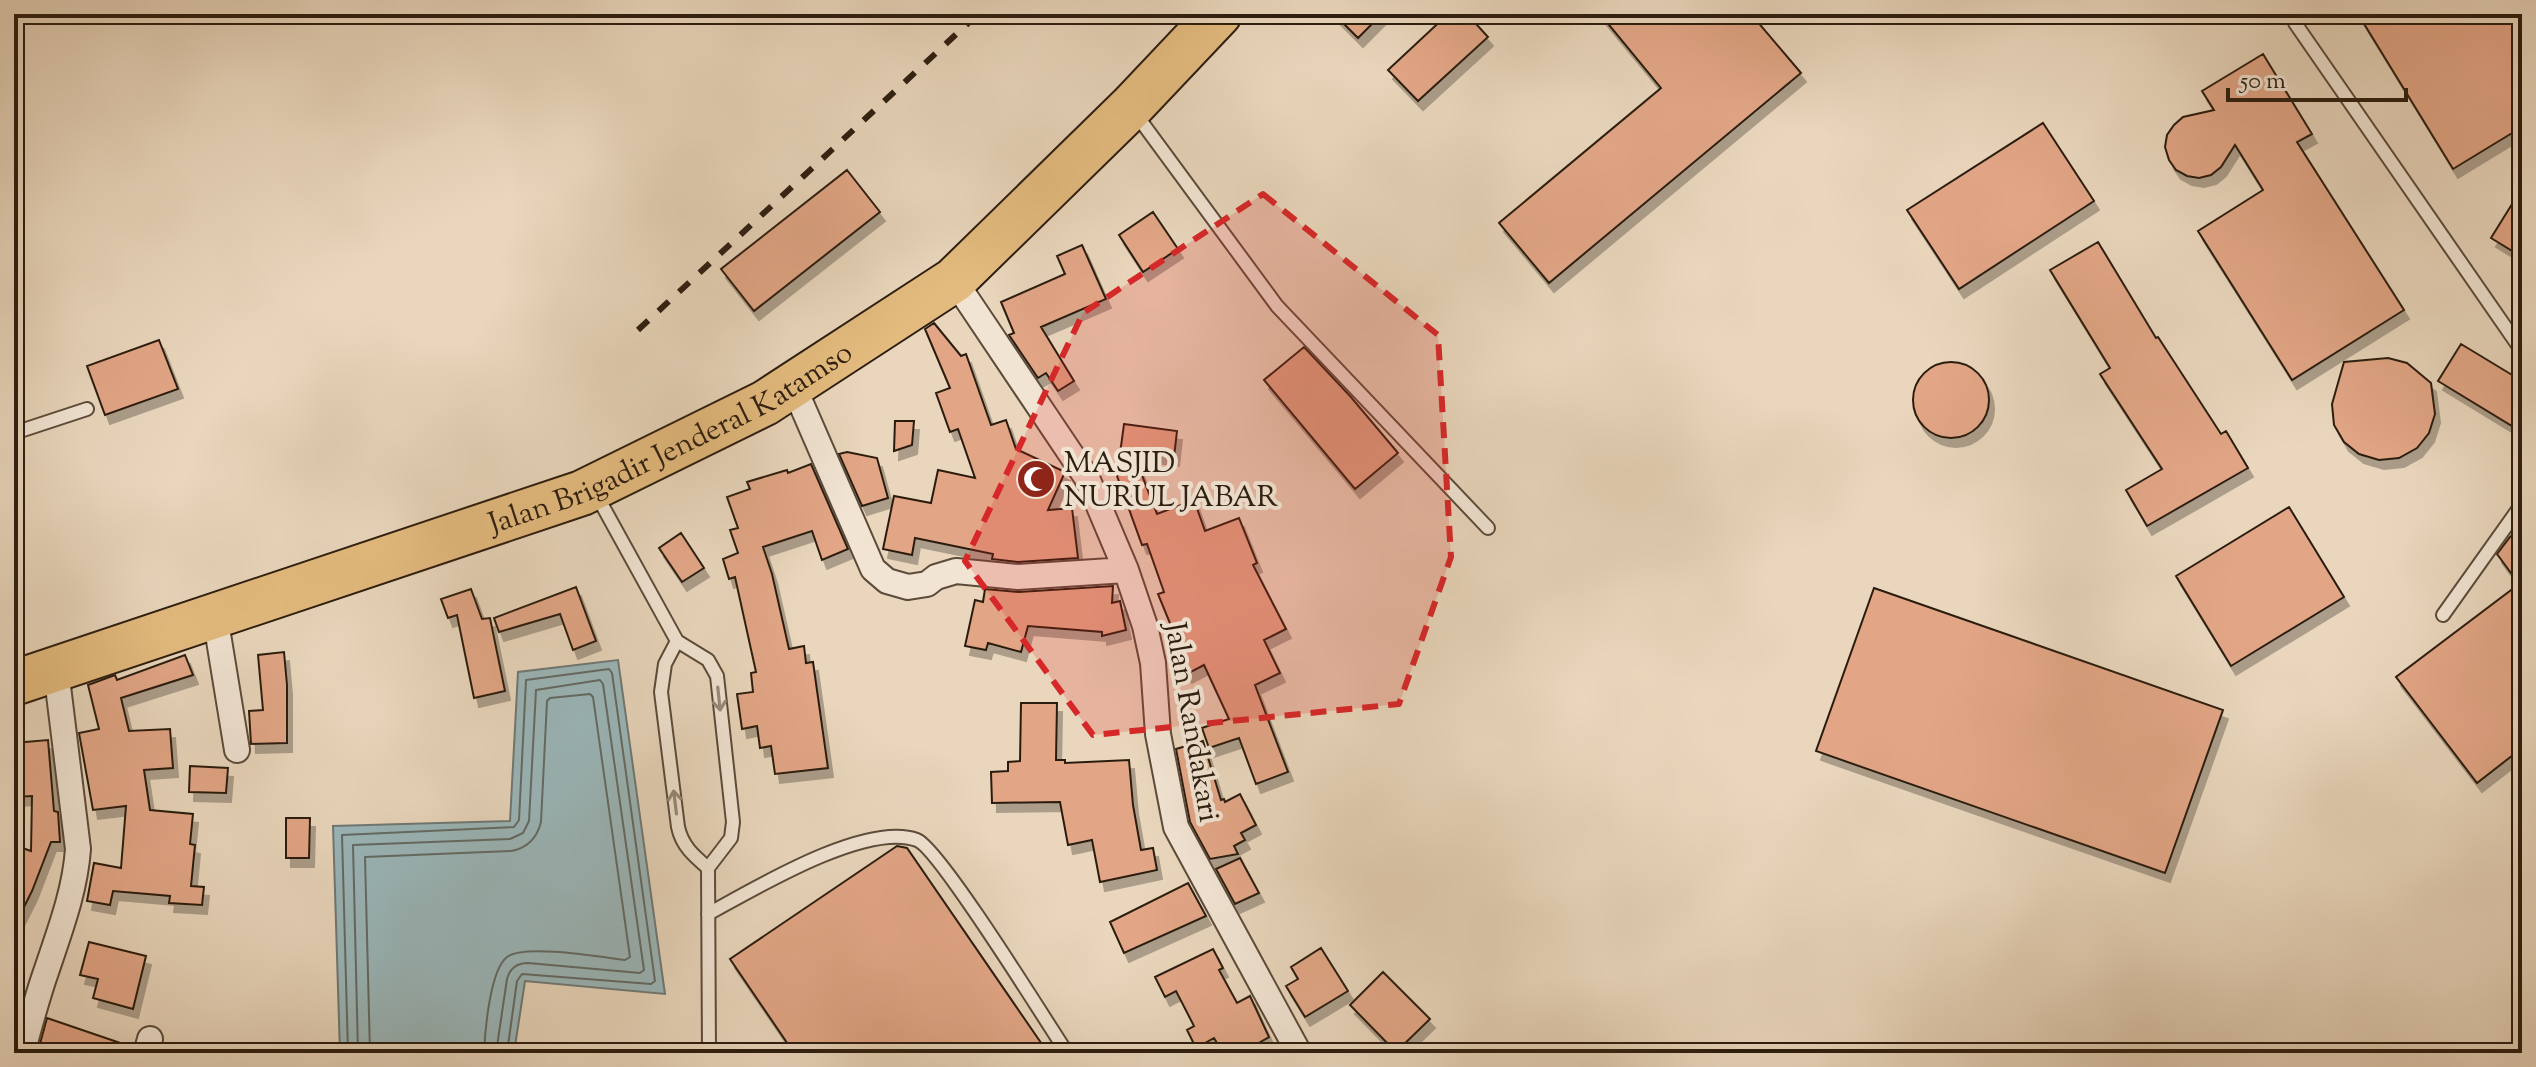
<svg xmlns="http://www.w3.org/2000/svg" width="2536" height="1067" font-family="'Sorts Mill Goudy',serif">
<defs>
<filter id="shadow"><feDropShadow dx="5" dy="9" stdDeviation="0" flood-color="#0004"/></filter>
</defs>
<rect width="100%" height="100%" fill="#e9d6bc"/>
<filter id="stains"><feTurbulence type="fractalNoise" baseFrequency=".0025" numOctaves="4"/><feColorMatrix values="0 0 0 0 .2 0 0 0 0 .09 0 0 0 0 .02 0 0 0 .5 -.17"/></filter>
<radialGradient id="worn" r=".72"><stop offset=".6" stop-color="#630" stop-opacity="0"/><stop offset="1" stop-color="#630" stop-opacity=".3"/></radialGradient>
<!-- water -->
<path fill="#9ab7ba" stroke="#6e7976" stroke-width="2" d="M618 660 665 994 525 981 514 1053H340L333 826 510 821 518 672Z"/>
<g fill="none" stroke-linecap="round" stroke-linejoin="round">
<!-- shore -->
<path stroke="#636a64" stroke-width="2" d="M348 1053 342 835 514 827 519 820 526 680 609 669 612 673 655 981 651 984 522 974 517 981 507 1053
M358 1053 353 845 510 839 523 833 529 821 536 690 600 680 603 684 644 970 640 973 528 963C517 963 510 968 507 979L496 1053
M370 1053 365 857 511 851C528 848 537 838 541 822L547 701 550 698 590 694 593 697 630 957 625 960C601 957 524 944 507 957 490 970 485 1031 484 1053"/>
</g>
<!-- building -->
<path fill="#e2a686" stroke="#2c1d0f" stroke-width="2" filter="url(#shadow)" d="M1334 14H1382L1358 38Z
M1448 14H1467L1488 37 1418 101 1388 70Z
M1600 14H1751L1801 73 1549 283 1499 223 1661 88Z
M2358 14H2522V127L2453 169Z
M2263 54 2312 134 2297 142 2404 310 2292 380 2198 231 2263 190 2235 145 2221 167 2211 175 2199 178 2187 176 2176 170 2169 160 2165 147 2167 135 2174 125 2183 117 2214 110 2202 91Z
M2043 123 2094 201 1959 289 1907 210Z
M847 170 880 212 754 311 721 269Z
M2522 188V257L2491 238Z
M1153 212 1178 249 1143 272 1119 235Z
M2098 242 2156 338 2158 337 2221 434 2226 431 2248 468 2147 526 2126 490 2162 469 2100 374 2110 368 2050 270Z
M1082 245 1106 299 1041 327 1074 381 1058 391 1046 373 1038 378 1009 335 1014 333 1001 302 1065 274 1057 256Z
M934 323 961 356 966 354 991 425 1006 420 1016 449 1065 472 1048 510 1072 508 1078 558 1018 562 992 559 993 554 915 538 912 555 883 549 894 496 931 503 938 470 975 478 958 429 950 432 936 393 950 388 925 329Z
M159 340 178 389 105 415 87 366Z
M2461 344 2522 381V409L2512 426 2438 381Z
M1304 347 1350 396 1398 453 1355 489 1264 380Z
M2388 358 2407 363 2431 383 2435 414 2429 433 2417 448 2399 458 2379 460 2359 454 2344 442 2334 425 2332 404 2344 362Z
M1913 400a38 38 0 1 1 76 0a38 38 0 1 1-76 0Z
M895 421H914L912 445 894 451Z
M1124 424 1177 431 1174 457 1133 452 1157 514 1194 500 1205 531 1239 518 1257 563 1253 565 1286 629 1264 640 1280 673 1255 685 1288 772 1256 784 1239 738 1209 748 1202 728 1229 719 1204 665 1187 674 1168 636 1174 633 1158 594 1164 592 1147 544 1142 545 1117 476Z
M847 452 877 458 888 498 862 506 839 454Z
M811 464 848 549 822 560 812 531 763 547 772 574 789 649 804 646 806 663 813 662 828 768 775 774 771 746 760 748 757 726 742 729 737 694 753 692 751 673 756 672 735 577 729 579 723 559 738 553 730 530 738 528 727 497 750 489 747 482 787 470 788 473Z
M2289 507 2344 597 2231 666 2176 576Z
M2522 528V748L2477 783 2396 677 2519 584 2497 554 2510 537Z
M681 533 704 568 682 582 659 548Z
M1113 586 1112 603 1120 601 1126 630 1102 636V632L1028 626 1021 652 988 643 986 650 965 646 975 600 983 602 985 589 1019 592Z
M576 587 596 641 573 650 560 614 499 632 494 618Z
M1874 588 2223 710 2165 873 1816 751Z
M471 589 482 619 490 618 505 691 474 698 457 615 448 618 441 599Z
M284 652 287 685V743L251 744 249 711 263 710 258 655Z
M185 655 193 675 121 698 129 731 170 729 173 768 144 770 150 810 193 814 190 844 195 845 191 886 204 887 202 905 169 903 170 896 113 891 110 905 87 901 94 863 121 868 126 806 93 810 79 733 99 729 88 685 115 675 117 680Z
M1021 703H1057L1056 760H1065V763L1129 760 1133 805 1141 850 1153 848 1157 870 1100 882 1092 840 1068 845 1060 802 992 803 991 772 1008 771V762L1020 761Z
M48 740 54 811 58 812 60 842H51L32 891 14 927V845L31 851 32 796 14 797V743Z
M1203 741 1221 800 1224 799 1225 802 1240 794 1256 825 1241 833 1245 840 1234 846 1238 854 1210 859 1190 822 1176 749Z
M190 766 228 768 226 793 189 792Z
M286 818H310L309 858H286Z
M897 846 907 848 1048 1053H794L730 959Z
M1240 858 1259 893 1235 904 1216 869Z
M1188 883 1206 916 1124 953 1110 922Z
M89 942 146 956 133 1009 93 998 98 979 80 975Z
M1321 948 1348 991 1305 1017 1286 986 1298 979 1291 967Z
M1213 949 1223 968 1219 970 1237 1003 1250 996 1269 1037 1241 1053H1223L1214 1038 1196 1048 1187 1030 1194 1026 1176 991 1165 997 1155 977Z
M1383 972 1430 1019 1396 1052 1350 1005Z
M47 1018 132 1047 131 1053H44L38 1051Z"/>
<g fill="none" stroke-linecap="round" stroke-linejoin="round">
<defs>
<path id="lane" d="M2295 23 2522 351
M1135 113 1277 306 1488 528
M14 433 87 409
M596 494 677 641 708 660 717 676 733 822 731 838 708 868 709 1053
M2443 615 2522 504
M677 641 665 664 661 692 678 827C682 846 694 856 708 868
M708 914C754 889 866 821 917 840 939 848 1046 1021 1067 1053"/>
<path id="street" d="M954 280 1087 478 1126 570 1145 626 1153 663 1158 734 1176 827 1299 1053
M793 385 873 569 887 581 908 587 927 584 936 577 956 571 1018 577 1126 570
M215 616 237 750
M22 1053C30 1025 37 997 47 969 60 930 75 891 78 849L56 670
M146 1053 150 1039"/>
<g id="highway">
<path id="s1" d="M14 683 582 493 765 403 954 280 1131 107 1219 14"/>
</g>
</defs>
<!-- lane casing -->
<use href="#lane" stroke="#5b4b3a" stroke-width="16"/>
<!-- street casing -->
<use href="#street" stroke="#5b4b3a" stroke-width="28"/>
<!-- highway casing -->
<use href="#highway" stroke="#2c1d0f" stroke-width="48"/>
<!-- lane -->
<use href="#lane" stroke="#f1e4d3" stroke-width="12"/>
<!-- street -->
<use href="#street" stroke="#f1e4d3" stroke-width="24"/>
<!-- highway -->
<use href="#highway" stroke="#e4bb7e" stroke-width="44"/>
<!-- rail -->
<path stroke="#2c1d0f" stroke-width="6" stroke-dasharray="14 14" stroke-linecap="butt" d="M638 330 978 14"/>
</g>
<!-- one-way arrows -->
<defs><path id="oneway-shaft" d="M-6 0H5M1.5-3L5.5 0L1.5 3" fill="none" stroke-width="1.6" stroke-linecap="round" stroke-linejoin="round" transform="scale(2)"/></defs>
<g stroke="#988a7b">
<use href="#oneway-shaft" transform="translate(719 699) rotate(84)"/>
<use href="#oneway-shaft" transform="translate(675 802) rotate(-97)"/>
</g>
<!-- marked area -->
<path fill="#d62828" fill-opacity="0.2" stroke="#d62828" stroke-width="6" stroke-dasharray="16 10" stroke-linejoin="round" d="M1263 194 1438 335 1451 557 1399 704 1093 735 965 561 1083 313Z"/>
<!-- icons -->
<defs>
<symbol id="mosque-disc" viewBox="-11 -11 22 22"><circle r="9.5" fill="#8f2418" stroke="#f1e4d3"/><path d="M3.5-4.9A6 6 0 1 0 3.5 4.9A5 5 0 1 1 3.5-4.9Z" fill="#fff"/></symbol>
</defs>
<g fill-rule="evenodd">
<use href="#mosque-disc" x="1014" y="457" width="44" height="44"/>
</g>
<g text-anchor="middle" stroke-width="8" stroke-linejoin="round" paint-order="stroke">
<!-- street labels -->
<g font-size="30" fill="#2c1d0f" stroke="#f1e4d3">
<text dy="10" stroke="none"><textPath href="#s1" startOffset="702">Jalan Brigadir Jenderal Katamso</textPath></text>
<text transform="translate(1193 722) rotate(80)" y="10">Jalan Randakari</text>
</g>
<!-- poi labels -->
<g font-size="30" fill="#2c1d0f" stroke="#f1e4d3" text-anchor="start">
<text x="1064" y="472">MASJID<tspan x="1064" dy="34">NURUL JABAR</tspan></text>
</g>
</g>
<!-- margin -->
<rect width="2536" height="1067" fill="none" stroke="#e9d6bc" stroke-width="48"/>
<rect x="16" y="16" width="2504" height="1035" fill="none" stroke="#2c1d0f" stroke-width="4"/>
<rect x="24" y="24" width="2488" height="1019" fill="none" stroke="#2c1d0f" stroke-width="2"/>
<!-- scale -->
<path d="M2228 88v12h178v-12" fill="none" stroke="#2c1d0f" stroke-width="4"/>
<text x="2240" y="88" font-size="24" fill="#2c1d0f" stroke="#f1e4d3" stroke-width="6" paint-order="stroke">50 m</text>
<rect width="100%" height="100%" filter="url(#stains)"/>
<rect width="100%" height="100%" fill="url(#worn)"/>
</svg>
